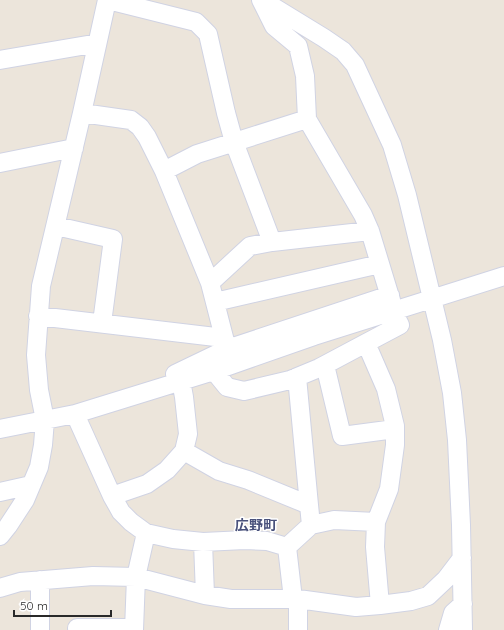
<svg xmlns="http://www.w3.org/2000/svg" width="504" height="630" font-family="Quicksand,'Noto Sans JP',sans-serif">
<rect width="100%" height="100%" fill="#ece5db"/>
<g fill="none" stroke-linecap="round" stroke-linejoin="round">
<defs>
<path id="minor" d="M108 0 196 22 208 34 226 113 234 142 272 242 250 246 210 283
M261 0 274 26 298 46 305 76 307 119
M265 0 275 8 324 38 343 51 355 65 392 145 407 195 442 340 452 393 457 440 461 525 463 630
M0 60 87 45H97
M82 113 131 120 140 127 147 137 164 171 210 283 227 349
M0 163 74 148
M164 171 197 154 307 119 363 215 370 231 391 300
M56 226 113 239 102 323
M272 242 370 231
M215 302 380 264
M38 316 224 338
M325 365 342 436 395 429
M214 371 227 387 244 391 290 380 319 368 366 343
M175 374 227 349 390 295
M297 377 309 505
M181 381 184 397 188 434 184 451 219 471 248 480 309 505 311 525
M75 414 112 496 147 484 167 470 184 451
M0 429 75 414 214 371 314 336 504 276
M0 492 31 485
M112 496 121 512 131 522 146 533 173 539 203 542 245 540 267 541 287 547
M376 522 389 489 395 445V426L386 389 366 343 400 325 398 321
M0 536 8 526 25 500 39 467 43 445 45 420 39 390 36 355 41 286 82 113 107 0
M203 542 205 595
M40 580V630
M0 588 20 582 93 576 136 577 205 595 231 599H298L356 607 380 605 411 601 428 596 446 579 462 558
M293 599 287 547 311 525 334 520 376 522 375 547 380 605
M77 628H134
M134 630 136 577 146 533
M298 630V599
M448 630 453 613 463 604"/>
</defs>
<!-- minor casing -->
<use href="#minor" stroke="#d0d3e3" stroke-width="20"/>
<!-- minor -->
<use href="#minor" stroke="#fff" stroke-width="18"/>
</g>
<g text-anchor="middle" stroke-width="3" stroke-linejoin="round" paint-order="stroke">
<!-- quarter labels -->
<g font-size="14" font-weight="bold" fill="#49517b" stroke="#fff">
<text x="256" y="530">広野町</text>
</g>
</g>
<!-- scale -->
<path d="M14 610v6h97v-6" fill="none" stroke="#292929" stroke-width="2"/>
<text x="20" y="610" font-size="12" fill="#292929" stroke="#ffffff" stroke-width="3" paint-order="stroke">50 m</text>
</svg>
